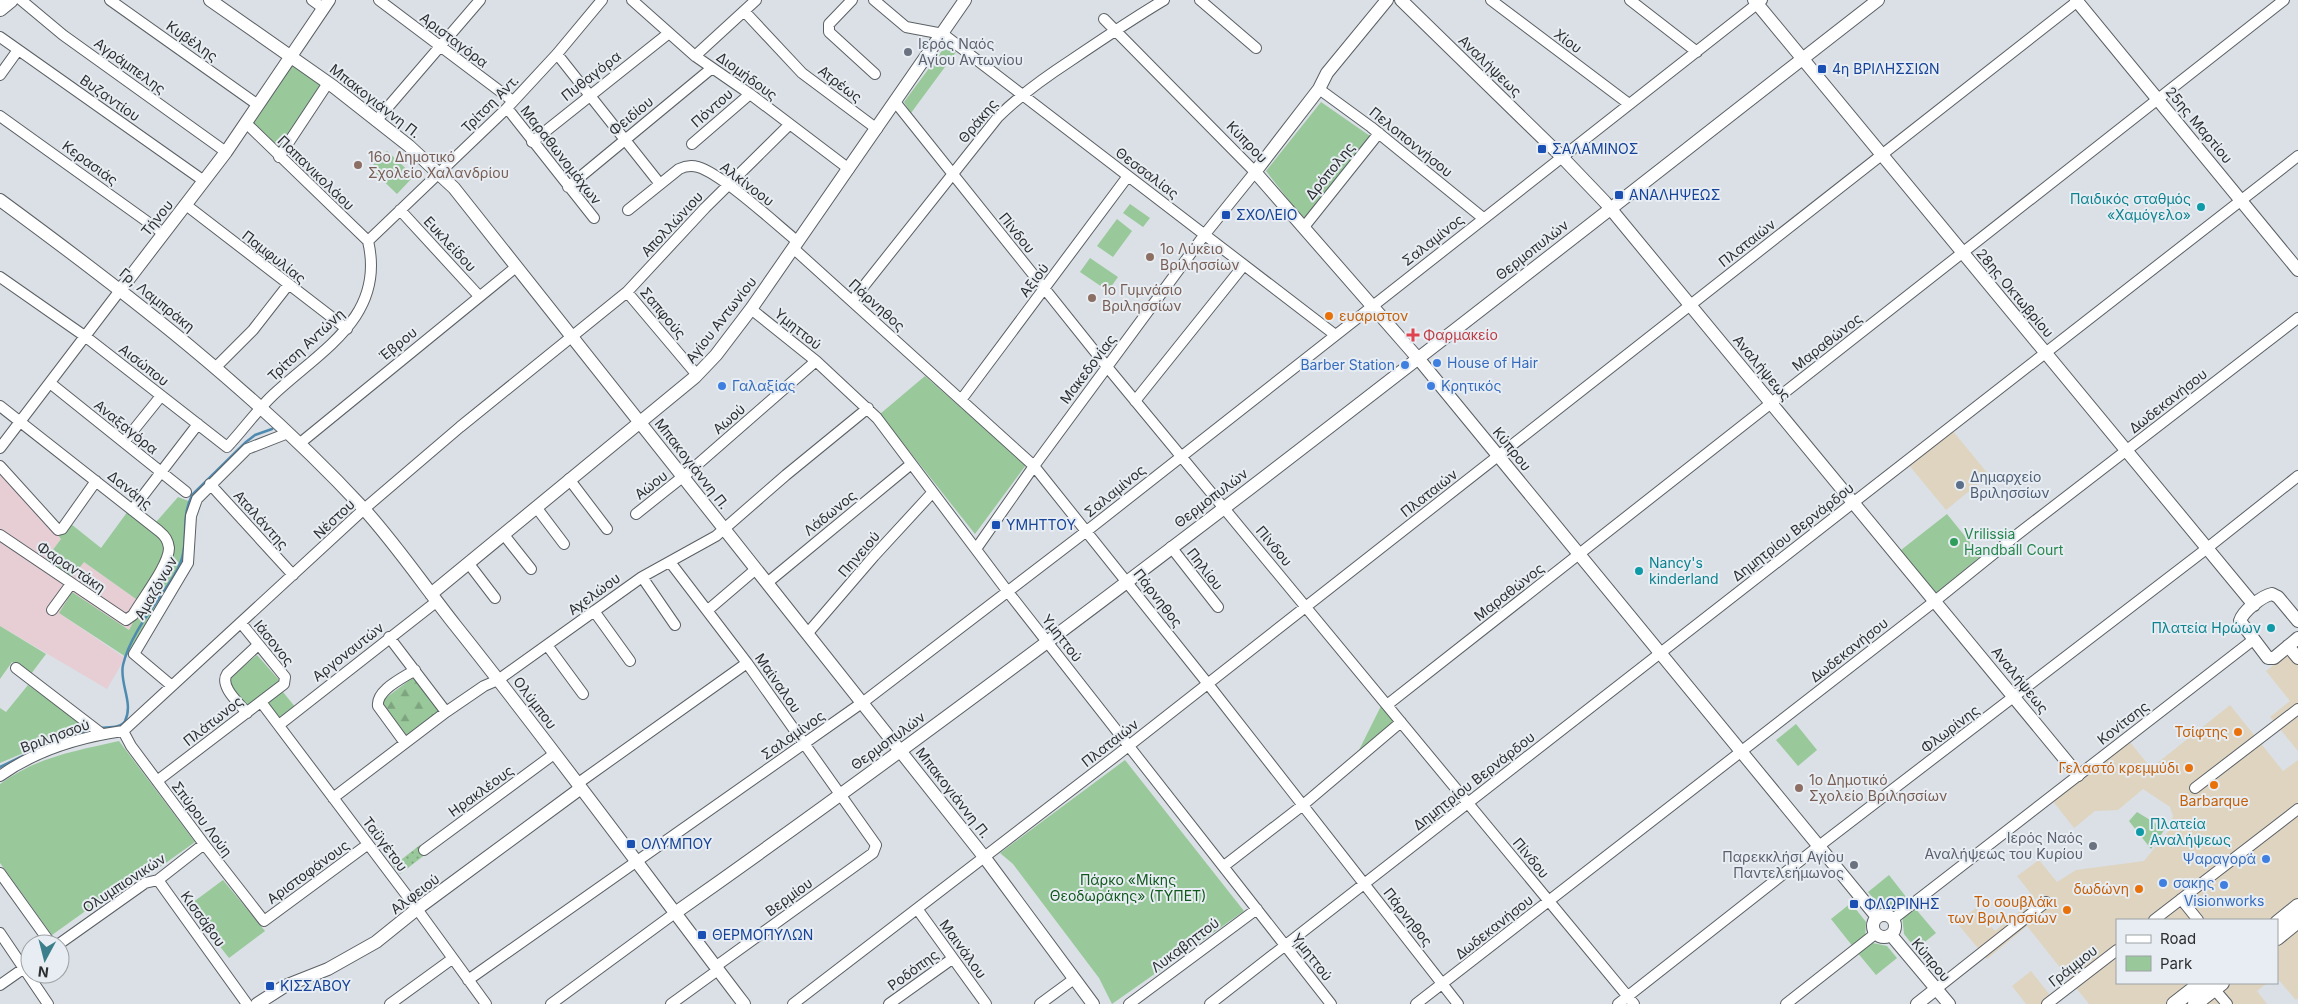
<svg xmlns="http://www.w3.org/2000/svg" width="2298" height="1004" font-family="Inter,sans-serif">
<defs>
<pattern id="forest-firs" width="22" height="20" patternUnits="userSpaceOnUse" patternTransform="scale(1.25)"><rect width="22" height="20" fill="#99c99a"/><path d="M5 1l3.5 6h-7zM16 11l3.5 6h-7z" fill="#7da47e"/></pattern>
<pattern id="garden-dots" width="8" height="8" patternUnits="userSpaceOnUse" patternTransform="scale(1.25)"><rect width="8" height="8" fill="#99c99a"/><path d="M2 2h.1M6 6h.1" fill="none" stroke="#7da47e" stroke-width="1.8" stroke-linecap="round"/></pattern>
</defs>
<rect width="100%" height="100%" fill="#dae0e5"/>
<!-- commercial -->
<path fill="#dfd4c0" d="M1952 430 1989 475 1946 510 1908 464Z
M2296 647 2298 649V751L2270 717 2290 701 2266 671Z
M2230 705 2283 771 2298 760V998L2296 1000 2277 978V920H2117V983H2267L2257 991 2267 1004H2089L2027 926 1987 959 1957 923 1976 908 1995 931 2035 899 2017 876 2039 860 2057 882 2076 870 2144 861 2170 829 2173 816 2170 807 2143 789 2118 810 2095 811 2074 828 2052 800 2129 741 2151 768Z
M2031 971 2057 1004H2026L2012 986Z"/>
<!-- industrial -->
<path fill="#e7ced5" d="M0 470 61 539 43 563 84 562 143 604 129 630 72 593 59 613 125 658 107 689 0 626Z"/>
<!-- green -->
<path fill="#99c99a" d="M947 44 956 52 911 113 904 102Z
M292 63 321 86 278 150 252 123Z
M1321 102 1370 136 1305 221 1266 171Z
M387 151 414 176 397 194 370 168Z
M1130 204 1150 218 1143 227 1123 213Z
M1117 219 1132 231 1113 257 1097 246Z
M1090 258 1118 277 1108 291 1080 272Z
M925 376 1026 465 975 534 880 414Z
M178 497 191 502 184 563 126 657 59 613 72 592 129 630 143 604 84 562 68 582 43 563 61 539 58 535 71 524 101 548 128 511 150 529Z
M1947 514 1981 556 1936 593 1901 550Z
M0 626 46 654 31 674 12 662 0 679Z
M257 655 280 681 246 707 226 681Z
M28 685 91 730 28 751 0 763V708L6 712Z
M283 692 296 708 280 720 267 703Z
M1381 706 1394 721 1358 752Z
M1796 724 1817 750 1798 766 1776 740Z
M119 741 195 842 153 872 133 877 52 935 0 863V784C37 757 75 751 119 741Z
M1125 760 1244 911 1112 1004 1099 978 1013 864 1000 853Z
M2137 812 2165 829 2151 849 2129 821Z
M1889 875 1910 902 1898 910 1882 909 1868 892Z
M223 880 265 931 229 958 188 906Z
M1851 903 1866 922 1865 939 1854 948 1831 919Z
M1914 907 1936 933 1916 949 1904 934 1902 915Z
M1868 942 1887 946 1897 958 1876 975 1857 952Z"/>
<!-- forest -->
<path fill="url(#forest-firs)" d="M415 676 442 715 406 741 379 703Z"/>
<!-- garden -->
<path fill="url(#garden-dots)" d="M420 845 426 854 400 874 393 866Z"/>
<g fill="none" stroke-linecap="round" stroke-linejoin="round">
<!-- stream -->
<path stroke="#4f8bb0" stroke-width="2.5" d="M101 728C109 727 121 728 125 721 134 703 119 683 123 665 130 636 150 612 166 588 172 579 179 569 182 558 188 537 181 517 192 495L246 442 255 435 272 429
M0 767 62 737 90 730"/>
<defs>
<path id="minor" d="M21 0 63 35 226 152
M110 0 258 105
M312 0 323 8
M379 0 513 101
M632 0 695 56 750 94 849 169
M852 0 829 24V32L875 74
M874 0 906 27 943 34 1334 334
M1200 0 1256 48
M1491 0 1629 104
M1630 0 1697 52
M744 11 802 73 877 129
M0 37 204 181
M557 54 660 184
M695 56 756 0
M0 75 18 50
M1319 89 1371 127 1483 218
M896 103 1108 368 1634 1004
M507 108 594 218
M0 116 163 233
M376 121 480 0
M246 123 368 241
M532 142 669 33
M692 144 750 94
M279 157 328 83
M568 187 712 68
M186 205 347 329
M400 210 479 296
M628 210 679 169C685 166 691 165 698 167 722 174 776 224 798 242
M1304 227 1379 133
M368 241 507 108 557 54 602 0
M793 248 1034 466 1208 684 1458 1004
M0 277 86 337 227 447C243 430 257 410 273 395 321 350 386 317 368 241
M627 292 697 375
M852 301 998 117C1020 95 1044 78 1070 61 1101 40 1132 19 1164 0
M751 309 816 361 877 418 1008 592 1331 1004
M216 367 253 330 288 285
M50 383 186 492
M961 400 1128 176
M1135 401 1244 265
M0 406 159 531C165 536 168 540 169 548 169 565 142 599 133 615L126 620 0 535
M124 442 161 396
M299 444 516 267
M0 448 121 289
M0 466 58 530 62 529 96 481
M569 479 607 529
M210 484 293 575
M536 507 564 544
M132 510 198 424
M636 514 690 471 816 361
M504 535 531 569
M1171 547 1218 607
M976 549 1034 466 1205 234 1255 172 1104 19
M670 562 747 663 876 845 873 853 715 967
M469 564 495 598
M642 577 675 625
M767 583 910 465
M52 610 71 584
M708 610 756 569
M594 611 630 661
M807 634 874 556 932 493
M389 637 446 712
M547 645 583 694
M16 668 102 734
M172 686 134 654 188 563 191 516 197 499 247 449 288 433
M261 702 417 909 486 1004
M1387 705 2284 0
M247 713C239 703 219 686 227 674L258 645
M279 725 436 602
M123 731 364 509 460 427 627 292 705 208 789 125
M123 731 131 746 204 844 264 921 367 845
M405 743 378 706C376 690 403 678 415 670
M0 776C35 751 80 737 123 731
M157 781 284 684 285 677 241 623
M577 784 747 663
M2195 788 2298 709
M333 798 446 712 484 686 498 680 642 577 716 536 786 475 868 408
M424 850 554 754
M1224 866 1303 805 1401 722
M0 873 51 944
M158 880 247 1004
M2181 899 2198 920
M918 910 986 1004
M1893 919 2253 640
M2154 920 2298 809
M0 933 48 1004
M59 944 145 883 158 880 204 844
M468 980 866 700 1088 530 1762 0
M2209 983 2227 1004
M0 985 30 964
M1936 989 2046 902
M390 1004 452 959
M551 1004 675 913
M671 1004 718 970
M793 1004 1117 755 2079 0
M889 1004 952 959
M1040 1004 1074 979
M1129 1004 1257 909
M1210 1004 2298 156
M1416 1004 1935 601 2018 534 2298 318
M1618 1004 1819 846 2201 553 2298 476
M1786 1004 1875 934
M2047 1004 2117 950"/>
<path id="tertiary" d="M210 0 334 87 409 146 454 188 985 858 1093 1004
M1387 0 1327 73 1319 89 1255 172 1422 363 1877 917
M1401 0 1561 156 1605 202 2078 775
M1754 0 2254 605
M2076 0 2298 270
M0 200C128 294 254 391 363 508 395 543 425 587 455 625 554 749 648 878 744 1004
M121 289 226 152 329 0
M431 594 695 377 716 355 751 309 965 0
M2298 621 2278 597 2272 594C2262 596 2243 611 2240 621L2268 658H2274L2298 638
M2288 646 2298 658
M675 913C1087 623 1481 309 1878 0
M1873 926a11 11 0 1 1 22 0a11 11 0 1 1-22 0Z
M1891 935 1949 1004
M257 1004 285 986 328 969 376 942 417 909 581 788
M1917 1004 1936 989"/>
<path id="secondary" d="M0 9 11 0
M2277 923 2298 906
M2277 938 2298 921
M2174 1004 2201 983
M2195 1004 2222 983"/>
</defs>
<!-- minor casing -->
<use href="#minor" stroke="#5b6065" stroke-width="12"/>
<!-- tertiary casing -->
<use href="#tertiary" stroke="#5b6065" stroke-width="14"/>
<!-- secondary casing -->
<use href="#secondary" stroke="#5b6065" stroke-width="16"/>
<!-- minor -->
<use href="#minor" stroke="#fff" stroke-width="10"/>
<!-- tertiary -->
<use href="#tertiary" stroke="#fff" stroke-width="12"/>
<!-- secondary -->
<use href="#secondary" stroke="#fff" stroke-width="14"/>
</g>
<!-- markers -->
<g fill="#6b7280" stroke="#e7edf2" stroke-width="2">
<circle cx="908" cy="52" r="5"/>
<circle cx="2093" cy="846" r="5"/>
<circle cx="1854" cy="865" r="5"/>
</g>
<g fill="#1a4fb4" stroke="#e7edf2" stroke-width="2">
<rect x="1817" y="64" width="10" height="10" rx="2.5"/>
<rect x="1537" y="144" width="10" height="10" rx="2.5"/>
<rect x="1614" y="190" width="10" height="10" rx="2.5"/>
<rect x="1221" y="210" width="10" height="10" rx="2.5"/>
<rect x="991" y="520" width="10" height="10" rx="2.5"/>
<rect x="626" y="839" width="10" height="10" rx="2.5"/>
<rect x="1849" y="899" width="10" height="10" rx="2.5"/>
<rect x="697" y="930" width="10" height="10" rx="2.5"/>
<rect x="265" y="981" width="10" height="10" rx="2.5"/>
</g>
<g fill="#8d6e63" stroke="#e7edf2" stroke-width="2">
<circle cx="358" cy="165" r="5"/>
<circle cx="1150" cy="257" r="5"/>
<circle cx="1092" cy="298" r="5"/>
<circle cx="1799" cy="788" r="5"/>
</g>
<g fill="#0f9aa8" stroke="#e7edf2" stroke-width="2">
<circle cx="2201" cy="207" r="5"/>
<circle cx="1639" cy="571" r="5"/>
<circle cx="2271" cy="628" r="5"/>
<circle cx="2140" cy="832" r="5"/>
</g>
<g fill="#e8710a" stroke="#e7edf2" stroke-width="2">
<circle cx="1329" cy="316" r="5"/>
<circle cx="2238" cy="732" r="5"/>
<circle cx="2189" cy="768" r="5"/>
<circle cx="2214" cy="785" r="5"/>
<circle cx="2139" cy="889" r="5"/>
<circle cx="2067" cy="910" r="5"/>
</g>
<path fill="#e0444e" stroke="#e7edf2" stroke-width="2" d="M1410.5 327.5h5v5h5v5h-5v5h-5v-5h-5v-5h5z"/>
<g fill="#3f7fe0" stroke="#e7edf2" stroke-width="2">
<circle cx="1437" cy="363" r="5"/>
<circle cx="1405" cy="365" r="5"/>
<circle cx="722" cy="386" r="5"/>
<circle cx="1431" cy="386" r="5"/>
<circle cx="2266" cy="859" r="5"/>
<circle cx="2163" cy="883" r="5"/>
<circle cx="2224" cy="885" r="5"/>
</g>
<circle fill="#5c6f8a" stroke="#e7edf2" stroke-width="2" cx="1960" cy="485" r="5"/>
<circle fill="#2e9e5b" stroke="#e7edf2" stroke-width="2" cx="1954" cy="542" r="5"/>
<g text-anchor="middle" stroke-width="4" stroke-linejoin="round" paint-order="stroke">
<!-- street labels -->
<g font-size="14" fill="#2c2e30" stroke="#e7edf2">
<text transform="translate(454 40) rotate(37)" y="5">Αρισταγόρα</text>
<text transform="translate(192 41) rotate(35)" y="5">Κυβέλης</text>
<text transform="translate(1568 41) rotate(37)" y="5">Χίου</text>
<text transform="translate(130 66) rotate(36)" y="5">Αγράμπελης</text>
<text transform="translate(1490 66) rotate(44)" y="5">Αναλήψεως</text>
<text transform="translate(591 76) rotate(-38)" y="5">Πυθαγόρα</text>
<text transform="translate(747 76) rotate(36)" y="5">Διομήδους</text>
<text transform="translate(840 84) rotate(37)" y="5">Ατρέως</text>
<text transform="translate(110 98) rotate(35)" y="5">Βυζαντίου</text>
<text transform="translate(375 101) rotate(38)" y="5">Μπακογιάννη Π.</text>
<text transform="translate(490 104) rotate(-45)" y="5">Τρίτση Αντ.</text>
<text transform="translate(712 108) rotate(-41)" y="5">Πόντου</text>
<text transform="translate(631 116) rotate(-39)" y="5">Φειδίου</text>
<text transform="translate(978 121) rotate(-50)" y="5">Θράκης</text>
<text transform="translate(2199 125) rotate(50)" y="5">25ης Μαρτίου</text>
<text transform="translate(1247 142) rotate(46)" y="5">Κύπρου</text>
<text transform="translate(1411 142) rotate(39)" y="5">Πελοποννήσου</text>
<text transform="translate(561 155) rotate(52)" y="5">Μαραθωνομάχων</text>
<text transform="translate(90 163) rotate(36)" y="5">Κερασιάς</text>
<text transform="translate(1330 171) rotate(-51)" y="5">Δρόπολης</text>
<text transform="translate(316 173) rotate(44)" y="5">Παπανικολάου</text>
<text transform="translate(1147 173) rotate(37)" y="5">Θεσσαλίας</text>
<text transform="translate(747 184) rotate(37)" y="5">Αλκίνοου</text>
<text transform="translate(157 218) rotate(-51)" y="5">Τήνου</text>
<text transform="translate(672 224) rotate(-47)" y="5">Απολλώνιου</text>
<text transform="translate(1017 233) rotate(51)" y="5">Πίνδου</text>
<text transform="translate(1433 240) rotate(-38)" y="5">Σαλαμίνος</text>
<text transform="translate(1747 243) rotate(-38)" y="5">Πλαταιών</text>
<text transform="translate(450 244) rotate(47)" y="5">Ευκλείδου</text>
<text transform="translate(1532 250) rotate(-38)" y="5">Θερμοπυλών</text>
<text transform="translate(274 257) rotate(38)" y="5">Παμφυλίας</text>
<text transform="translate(1034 280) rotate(-53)" y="5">Αξιού</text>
<text transform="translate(2015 293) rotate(50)" y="5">28ης Οκτωβρίου</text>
<text transform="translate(157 300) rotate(39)" y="5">Γρ, Λαμπράκη</text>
<text transform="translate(877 305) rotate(42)" y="5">Πάρνηθος</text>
<text transform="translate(663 313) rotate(50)" y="5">Σαπφούς</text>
<text transform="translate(721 320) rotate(-52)" y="5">Αγίου Αντωνίου</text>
<text transform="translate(798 329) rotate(39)" y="5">Υμηττού</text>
<text transform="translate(1827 342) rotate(-38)" y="5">Μαραθώνος</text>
<text transform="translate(398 344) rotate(-39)" y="5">Έβρου</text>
<text transform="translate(306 345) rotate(-43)" y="5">Τρίτση Αντώνη</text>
<text transform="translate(144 365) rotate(38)" y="5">Αισώπου</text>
<text transform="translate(1762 368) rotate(50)" y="5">Αναλήψεως</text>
<text transform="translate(1088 369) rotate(-53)" y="5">Μακεδονίας</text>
<text transform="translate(2168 401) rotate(-38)" y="5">Δωδεκανήσου</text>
<text transform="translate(729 419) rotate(-41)" y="5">Αωού</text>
<text transform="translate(126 427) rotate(39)" y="5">Αναξαγόρα</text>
<text transform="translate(1512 449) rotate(51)" y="5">Κύπρου</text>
<text transform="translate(692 464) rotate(52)" y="5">Μπακογιάννη Π.</text>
<text transform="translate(651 485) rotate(-38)" y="5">Αώου</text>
<text transform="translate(130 490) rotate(39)" y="5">Δανάης</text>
<text transform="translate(1115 491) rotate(-39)" y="5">Σαλαμίνος</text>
<text transform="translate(1429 493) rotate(-38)" y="5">Πλαταιών</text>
<text transform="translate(1211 498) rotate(-37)" y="5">Θερμοπυλών</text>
<text transform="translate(830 513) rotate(-39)" y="5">Λάδωνος</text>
<text transform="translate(334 519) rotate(-43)" y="5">Νέστου</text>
<text transform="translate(261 520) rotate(48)" y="5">Αταλάντης</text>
<text transform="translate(1793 532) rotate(-38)" y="5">Δημητρίου Βερνάρδου</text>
<text transform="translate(1274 546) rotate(50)" y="5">Πίνδου</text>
<text transform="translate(859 554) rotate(-49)" y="5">Πηνειού</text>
<text transform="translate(71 567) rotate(34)" y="5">Φαραντάκη</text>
<text transform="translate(1205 569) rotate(52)" y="5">Πηλίου</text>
<text transform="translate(156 588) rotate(-60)" y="5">Αμαζόνων</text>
<text transform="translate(1509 592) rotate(-38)" y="5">Μαραθώνος</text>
<text transform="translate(594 594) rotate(-36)" y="5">Αχελώου</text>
<text transform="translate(1158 598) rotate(52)" y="5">Πάρνηθος</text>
<text transform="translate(1062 638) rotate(52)" y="5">Υμηττού</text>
<text transform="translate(274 643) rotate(51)" y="5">Ιάσονος</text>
<text transform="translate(1849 650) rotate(-38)" y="5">Δωδεκανήσου</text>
<text transform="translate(348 652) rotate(-38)" y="5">Αργοναυτών</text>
<text transform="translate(2020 680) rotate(51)" y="5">Αναλήψεως</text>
<text transform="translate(778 683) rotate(55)" y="5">Μαίναλου</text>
<text transform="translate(535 703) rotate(53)" y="5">Ολύμπου</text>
<text transform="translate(213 721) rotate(-38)" y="5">Πλάτωνος</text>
<text transform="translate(2123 723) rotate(-38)" y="5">Κονίτσης</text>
<text transform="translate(1950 729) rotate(-37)" y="5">Φλωρίνης</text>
<text transform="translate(793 735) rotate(-35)" y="5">Σαλαμίνος</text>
<text transform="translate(55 736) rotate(-20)" y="5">Βριλησσού</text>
<text transform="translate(888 741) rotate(-36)" y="5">Θερμοπυλών</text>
<text transform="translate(1110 743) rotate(-38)" y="5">Πλαταιών</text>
<text transform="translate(1474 781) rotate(-38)" y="5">Δημητρίου Βερνάρδου</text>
<text transform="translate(481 791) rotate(-36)" y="5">Ηρακλέους</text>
<text transform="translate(953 793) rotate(52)" y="5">Μπακογιάννη Π.</text>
<text transform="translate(202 819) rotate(53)" y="5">Σπύρου Λούη</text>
<text transform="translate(385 844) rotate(53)" y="5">Ταϋγέτου</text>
<text transform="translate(1531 858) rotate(50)" y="5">Πίνδου</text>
<text transform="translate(308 872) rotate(-36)" y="5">Αριστοφάνους</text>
<text transform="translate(124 883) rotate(-33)" y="5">Ολυμπιονικών</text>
<text transform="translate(415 894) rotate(-37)" y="5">Αλφειού</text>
<text transform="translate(789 897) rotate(-36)" y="5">Βερμίου</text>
<text transform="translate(1408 917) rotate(52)" y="5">Πάρνηθος</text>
<text transform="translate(203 919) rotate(54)" y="5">Κισσάβου</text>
<text transform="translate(1494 927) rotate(-38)" y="5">Δωδεκανήσου</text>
<text transform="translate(1185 945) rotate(-37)" y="5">Λυκαβηττού</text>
<text transform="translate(963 949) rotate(54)" y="5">Μαινάλου</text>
<text transform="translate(1312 957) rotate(52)" y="5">Υμηττού</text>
<text transform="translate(1931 960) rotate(50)" y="5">Κύπρου</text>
<text transform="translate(2073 966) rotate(-38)" y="5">Γράμμου</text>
<text transform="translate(913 970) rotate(-36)" y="5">Ροδόπης</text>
</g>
<!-- worship labels -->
<g font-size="14" fill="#5b616d" stroke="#e7edf2" text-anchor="end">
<text x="918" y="49" text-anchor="start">Ιερός Ναός<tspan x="918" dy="16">Αγίου Αντωνίου</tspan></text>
<text x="2083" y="843">Ιερός Ναός<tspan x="2083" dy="16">Αναλήψεως του Κυρίου</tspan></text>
<text x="1844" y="862">Παρεκκλήσι Αγίου<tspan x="1844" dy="16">Παντελεήμωνος</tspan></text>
</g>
<!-- transit labels -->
<g font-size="14" fill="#164399" stroke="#e7edf2" text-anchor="start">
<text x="1832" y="74">4η ΒΡΙΛΗΣΣΙΩΝ</text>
<text x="1552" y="154">ΣΑΛΑΜΙΝΟΣ</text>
<text x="1629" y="200">ΑΝΑΛΗΨΕΩΣ</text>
<text x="1236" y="220">ΣΧΟΛΕΙΟ</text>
<text x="1006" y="530">ΥΜΗΤΤΟΥ</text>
<text x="641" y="849">ΟΛΥΜΠΟΥ</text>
<text x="1864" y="909">ΦΛΩΡΙΝΗΣ</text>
<text x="712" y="940">ΘΕΡΜΟΠΥΛΩΝ</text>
<text x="280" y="991">ΚΙΣΣΑΒΟΥ</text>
</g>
<!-- education labels -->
<g font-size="14" fill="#785e54" stroke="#e7edf2" text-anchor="start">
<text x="368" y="162">16ο Δημοτικό<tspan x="368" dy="16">Σχολείο Χαλανδρίου</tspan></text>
<text x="1160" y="254">1o Λύκειο<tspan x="1160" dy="16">Βριλησσίων</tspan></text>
<text x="1102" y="295">1ο Γυμνάσιο<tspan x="1102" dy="16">Βριλησσίων</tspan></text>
<text x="1809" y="785">1ο Δημοτικό<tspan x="1809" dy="16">Σχολείο Βριλησσίων</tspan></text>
</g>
<!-- culture labels -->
<g font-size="14" fill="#0d838f" stroke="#e7edf2" text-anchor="end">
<text x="2191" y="204">Παιδικός σταθμός<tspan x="2191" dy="16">«Χαμόγελο»</tspan></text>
<text x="1649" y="568" text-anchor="start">Nancy's<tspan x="1649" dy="16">kinderland</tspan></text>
<text x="2261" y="633">Πλατεία Ηρώων</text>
<text x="2150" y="829" text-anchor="start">Πλατεία<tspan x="2150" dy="16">Αναλήψεως</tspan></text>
</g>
<!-- food labels -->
<g font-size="14" fill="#c56008" stroke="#e7edf2" text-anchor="end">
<text x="1339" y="321" text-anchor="start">ευαριστον</text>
<text x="2228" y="737">Τσίφτης</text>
<text x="2179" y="773">Γελαστό κρεμμύδι</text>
<text x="2214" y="806" text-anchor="middle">Barbarque</text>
<text x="2129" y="894">δωδώνη</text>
<text x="2057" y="907">Το σουβλάκι<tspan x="2057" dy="16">των Βριλησσίων</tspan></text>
</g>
<!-- health labels -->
<g font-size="14" fill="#be3a42" stroke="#e7edf2" text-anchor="start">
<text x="1423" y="340">Φαρμακείο</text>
</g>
<!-- shop labels -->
<g font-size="14" fill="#366cbe" stroke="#e7edf2" text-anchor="start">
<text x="1447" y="368">House of Hair</text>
<text x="1395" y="370" text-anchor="end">Barber Station</text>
<text x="732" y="391">Γαλαξίας</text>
<text x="1441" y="391">Κρητικός</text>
<text x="2256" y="864" text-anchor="end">Ψαραγορά</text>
<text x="2173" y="888">σακης</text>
<text x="2224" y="906" text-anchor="middle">Visionworks</text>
</g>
<!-- service labels -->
<g font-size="14" fill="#4e5e75" stroke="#e7edf2" text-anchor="start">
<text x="1970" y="482">Δημαρχείο<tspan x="1970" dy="16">Βριλησσίων</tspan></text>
</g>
<!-- leisure labels -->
<g font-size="14" fill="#27864d" stroke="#e7edf2" text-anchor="start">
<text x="1964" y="539">Vrilissia<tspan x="1964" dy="16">Handball Court</tspan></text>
</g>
<!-- park labels -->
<g font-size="14" fill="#11581d" stroke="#e7edf2">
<text x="1128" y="885">Πάρκο «Μίκης<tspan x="1128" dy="16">Θεοδωράκης» (ΤΥΠΕΤ)</tspan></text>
</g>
</g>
<!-- legend -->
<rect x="2116" y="919" width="162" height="65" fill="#e7edf2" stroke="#9ca1a4"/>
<rect x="2126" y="935" width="25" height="8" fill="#ffffff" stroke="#9ca1a4"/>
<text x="2160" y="944" font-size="15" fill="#2c2e30">Road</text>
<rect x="2126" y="956" width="25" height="15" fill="#99c99a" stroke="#9ca1a4"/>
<text x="2160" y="969" font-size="15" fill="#2c2e30">Park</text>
<!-- north arrow -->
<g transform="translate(45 959) rotate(187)"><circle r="24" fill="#e7edf2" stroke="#9ca1a4"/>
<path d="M0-4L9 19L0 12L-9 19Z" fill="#3b7f8d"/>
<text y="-8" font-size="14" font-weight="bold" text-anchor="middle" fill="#2c2e30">N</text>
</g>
</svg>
